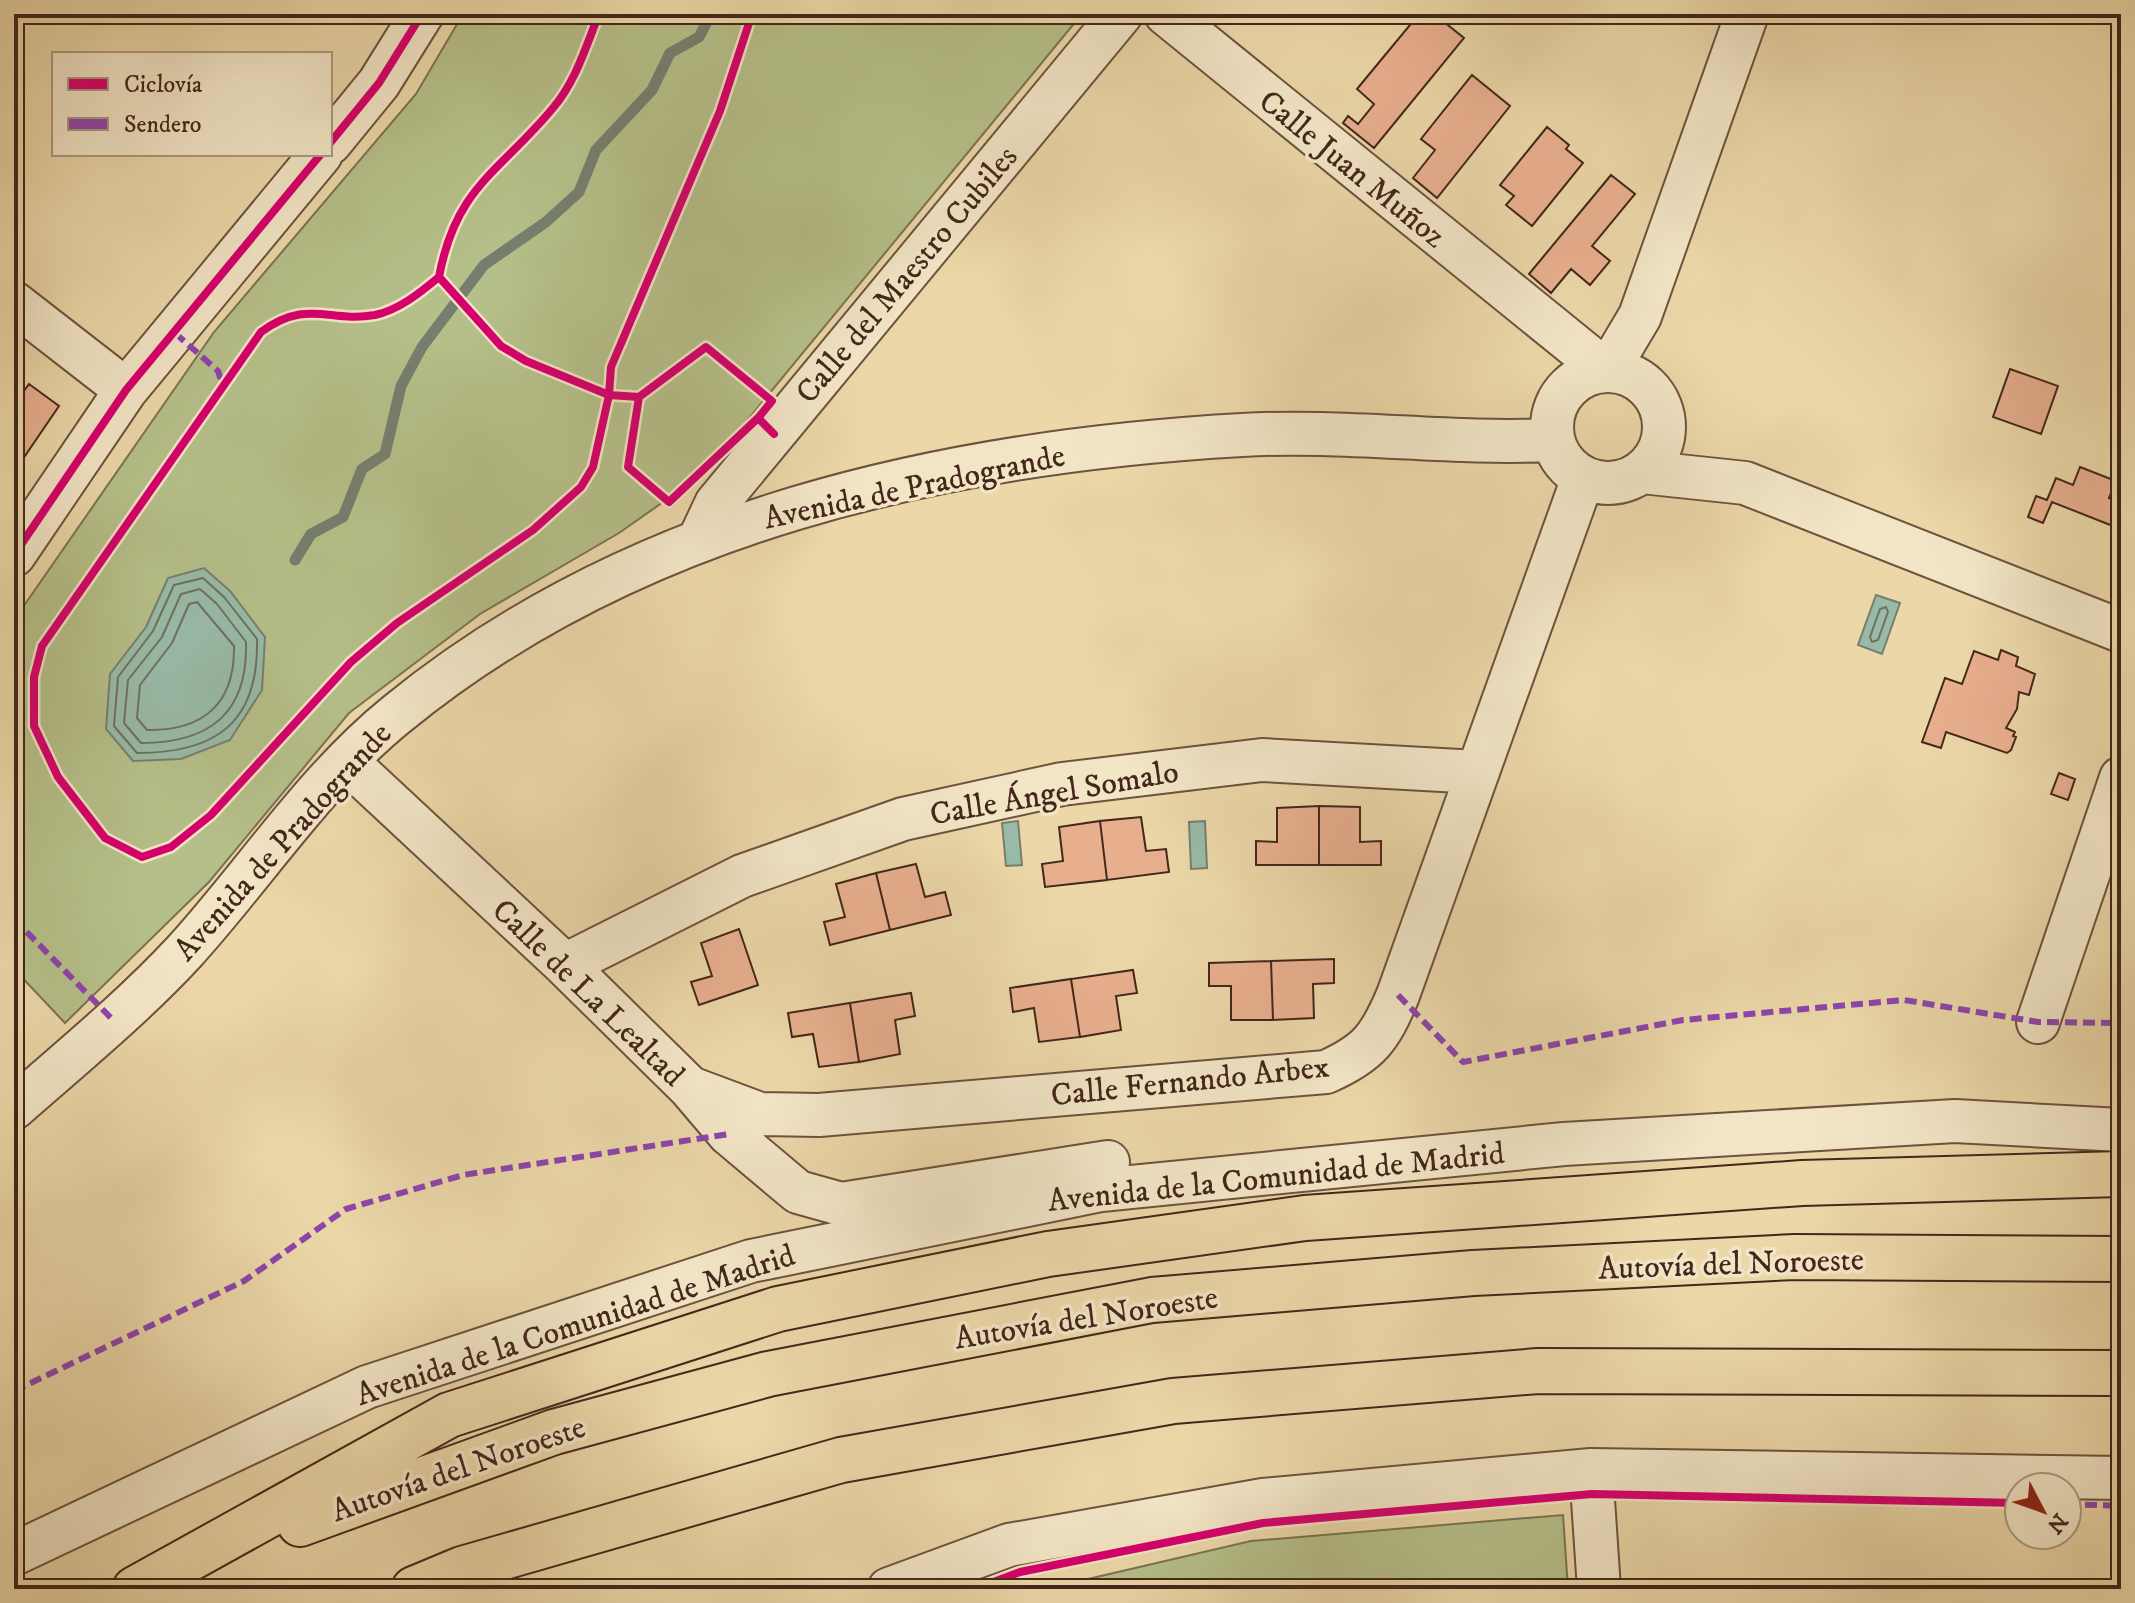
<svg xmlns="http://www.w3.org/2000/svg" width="2135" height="1603" font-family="'IM FELL DW Pica',serif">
<rect width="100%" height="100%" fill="#ebd7a8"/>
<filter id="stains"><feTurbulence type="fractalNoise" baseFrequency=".0025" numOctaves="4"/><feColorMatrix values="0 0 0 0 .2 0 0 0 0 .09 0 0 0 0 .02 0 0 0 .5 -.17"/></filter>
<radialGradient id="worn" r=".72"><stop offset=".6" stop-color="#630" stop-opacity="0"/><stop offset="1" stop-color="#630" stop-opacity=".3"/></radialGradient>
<!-- green -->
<path fill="#b5bf89" stroke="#7c7252" stroke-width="2" d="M463 14H1082L703 474 619 533 480 614 349 713 209 882 65 1023 14 969V620L214 332 416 94Z
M1563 1515 1568 1589H1045L1251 1541Z"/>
<!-- water -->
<path fill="#98baa7" stroke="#767f6f" stroke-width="2" d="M204 568 230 591 265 637 262 690 230 740 181 759 133 761 106 729 110 674 146 627 168 578Z
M1876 595 1900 603 1882 654 1858 645Z
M1018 821 1022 865 1006 866 1002 823Z
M1205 821 1207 868 1191 869 1189 822Z"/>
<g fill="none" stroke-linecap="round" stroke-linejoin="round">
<!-- shore -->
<path stroke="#6e7061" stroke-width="2" d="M203 578 224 597 257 639C259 722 217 753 137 753L114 726 118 677 153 631 174 585Z
M200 589 217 604 246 642C248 713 210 743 141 743L124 723 128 680 162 637 181 594Z
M197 602 234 646C235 704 203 731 147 730L137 718 140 685 172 643 189 604Z
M1886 607 1888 612 1878 640 1872 642 1870 637 1880 609Z"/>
<!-- stream -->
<path stroke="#767f6f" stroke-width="11" d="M295 560 311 534 343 517 362 469 385 454 401 386 422 347 484 265 546 222 579 192 596 150 652 90 670 53 699 37 711 14"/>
</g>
<!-- building -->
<path fill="#e8af8f" stroke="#44261b" stroke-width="2" d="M1419 14H1434L1464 38 1374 148 1343 123 1348 116 1358 124 1374 104 1357 89Z
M1472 75 1510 106 1437 198 1413 178 1435 150 1421 139Z
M1547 127 1569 145 1566 149 1583 163 1532 226 1506 205 1514 196 1500 185Z
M1611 175 1635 194 1592 246 1610 261 1590 285 1571 269 1551 293 1529 274Z
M2010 369 2058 386 2041 434 1993 417Z
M29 384 59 406 14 472V405Z
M2080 467 2116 481 2109 498 2121 503 2118 528 2052 502 2043 523 2028 517 2036 496 2047 500 2056 478 2073 485Z
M2001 650 2018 657 2016 666 2035 674 2029 695 2019 692 2017 709 2006 728 2015 732 2013 736 2016 737 2011 750 2007 753 1946 732 1941 748 1922 742 1945 678 1962 684 1974 651 1998 660Z
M2059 773 2075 779 2068 800 2051 794Z
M1319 806V865H1256V841L1277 842V808Z
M1319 806 1360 807V842L1381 841V865H1319Z
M1141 817 1146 851 1166 849 1169 872 1107 880 1100 821Z
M1100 821 1107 880 1045 887 1042 864 1063 861 1059 827Z
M916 864 925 897 945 892 951 915 890 930 876 873Z
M876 873 890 930 830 945 824 922 845 917 836 884Z
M739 929 758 985 699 1005 691 982 712 976 701 943Z
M1334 959V983L1313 984 1314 1018 1273 1020 1271 961Z
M1271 961 1273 1020H1231V986H1209V963Z
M1133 970 1137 993 1116 996 1121 1030 1080 1037 1071 979Z
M1071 979 1080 1037 1039 1042 1034 1008 1013 1012 1010 988Z
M911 993 915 1016 895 1020 900 1054 859 1062 850 1003Z
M850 1003 859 1062 819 1067 813 1034 792 1037 788 1013Z"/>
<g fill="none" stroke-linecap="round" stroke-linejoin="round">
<defs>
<path id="street" d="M1166 14 1605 370
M330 143 379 83 422 14
M14 303 126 390
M1608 370 1640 316 1747 14
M1552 427a56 56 0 1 1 112 0a56 56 0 1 1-112 0Z
M1642 472 1745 483 2121 631
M700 538 716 504 1121 14
M14 555 126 390 321 154
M346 761 565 965 689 1087 729 1134 798 1192 841 1204 1108 1162
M565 965 742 876 903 819 1062 784 1262 760 1478 772
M2038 1022 2121 778
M693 1089 760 1114 819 1115 1326 1072C1369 1053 1380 1038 1398 995L1583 478
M14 1108C72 1057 132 1008 184 952 255 874 315 780 397 714 634 520 943 452 1242 435 1346 429 1449 445 1552 440
M1591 1470 1599 1589
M14 1554 367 1387 751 1261 1101 1190 1564 1144 1955 1121 2121 1130
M889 1589 1009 1545 1263 1500 1591 1470 2121 1478"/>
<path id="highway" d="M300 1524 554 1432 768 1374 1152 1300 1473 1273 1795 1257 2121 1259
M135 1589 449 1415 778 1309 1048 1254 1305 1218 1802 1183 2121 1174
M414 1589 462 1569 841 1460 1173 1401 1538 1371 2121 1373"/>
</defs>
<!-- street casing -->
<use href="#street" stroke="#6e523e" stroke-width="46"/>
<!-- highway casing -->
<use href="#highway" stroke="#44261b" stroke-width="48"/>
<!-- street -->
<use href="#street" stroke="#f2e5c6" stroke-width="42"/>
<!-- highway -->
<use href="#highway" stroke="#ebd7a8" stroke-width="44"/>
<!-- quiet -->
<path stroke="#8e44ad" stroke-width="6" stroke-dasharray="12 6" stroke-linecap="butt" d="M175 333 218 371 223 387
M14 919 113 1020
M1398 995 1463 1062 1683 1020 1904 1000 2038 1022 2121 1023
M14 1391 244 1281 346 1209 463 1175 729 1134
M2067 1504 2121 1506"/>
<defs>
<path id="cycleway" d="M752 14 720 111 611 367 609 395 639 397 706 347 772 401 758 418
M330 143 379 83 422 14
M439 277 501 346 526 361 609 395 593 467 581 487 533 530 397 623 351 662 211 815 171 847 142 857 105 838 58 777 34 726V677L42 646 261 332C308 298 328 323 375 315 399 310 421 292 439 277 456 186 500 172 553 108 576 81 586 46 599 14
M639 397 628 467 669 502 758 418 774 434
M14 555 126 390 321 154
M975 1589 1020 1572 1263 1523 1592 1494 2019 1503"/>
</defs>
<!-- cycleway casing -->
<use href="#cycleway" stroke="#f2e5c6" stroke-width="13"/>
<!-- cycleway -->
<use href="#cycleway" stroke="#d6006c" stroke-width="8"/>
</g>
<g text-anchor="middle" stroke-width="7" stroke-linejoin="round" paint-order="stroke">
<!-- street labels -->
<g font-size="32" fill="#44261b" stroke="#f2e5c6">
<text transform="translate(1353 168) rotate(39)" y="11">Calle Juan Muñoz</text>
<text transform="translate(906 274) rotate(-50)" y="11">Calle del Maestro Cubiles</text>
<text transform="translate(914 486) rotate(-12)" y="11">Avenida de Pradogrande</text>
<text transform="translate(1054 792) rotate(-10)" y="11">Calle Ángel Somalo</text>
<text transform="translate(282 841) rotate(-48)" y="11">Avenida de Pradogrande</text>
<text transform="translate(589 992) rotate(44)" y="11">Calle de La Lealtad</text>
<text transform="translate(1190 1080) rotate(-6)" y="11">Calle Fernando Arbex</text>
<text transform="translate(1276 1176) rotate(-6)" y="11">Avenida de la Comunidad de Madrid</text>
<text transform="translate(1731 1263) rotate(-2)" y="11">Autovía del Noroeste</text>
<text transform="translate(1086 1317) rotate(-9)" y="11">Autovía del Noroeste</text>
<text transform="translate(575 1324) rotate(-18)" y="11">Avenida de la Comunidad de Madrid</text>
<text transform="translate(458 1468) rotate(-19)" y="11">Autovía del Noroeste</text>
</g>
</g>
<!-- margin -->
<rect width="2135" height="1603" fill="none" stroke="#ebd7a8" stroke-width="48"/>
<rect x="16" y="16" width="2103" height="1571" fill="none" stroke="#44261b" stroke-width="4"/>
<rect x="24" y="24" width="2087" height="1555" fill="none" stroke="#44261b" stroke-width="2"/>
<!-- legend -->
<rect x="52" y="52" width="280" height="104" fill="#f2e5c6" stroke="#ac9982" stroke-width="2"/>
<rect x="68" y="78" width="40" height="12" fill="#d6006c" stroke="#ac9982" stroke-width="2"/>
<text x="124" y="92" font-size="24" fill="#44261b">Ciclovía</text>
<rect x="68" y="118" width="40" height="12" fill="#8e44ad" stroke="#ac9982" stroke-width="2"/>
<text x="124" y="132" font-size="24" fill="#44261b">Sendero</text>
<!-- north arrow -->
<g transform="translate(2043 1511) rotate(131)"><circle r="38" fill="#f2e5c6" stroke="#ac9982" stroke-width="2"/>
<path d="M0-6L14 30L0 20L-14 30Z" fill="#8f2418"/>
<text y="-12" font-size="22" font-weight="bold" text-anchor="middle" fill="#44261b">N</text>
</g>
<rect width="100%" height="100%" filter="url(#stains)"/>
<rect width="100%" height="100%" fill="url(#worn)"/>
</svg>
